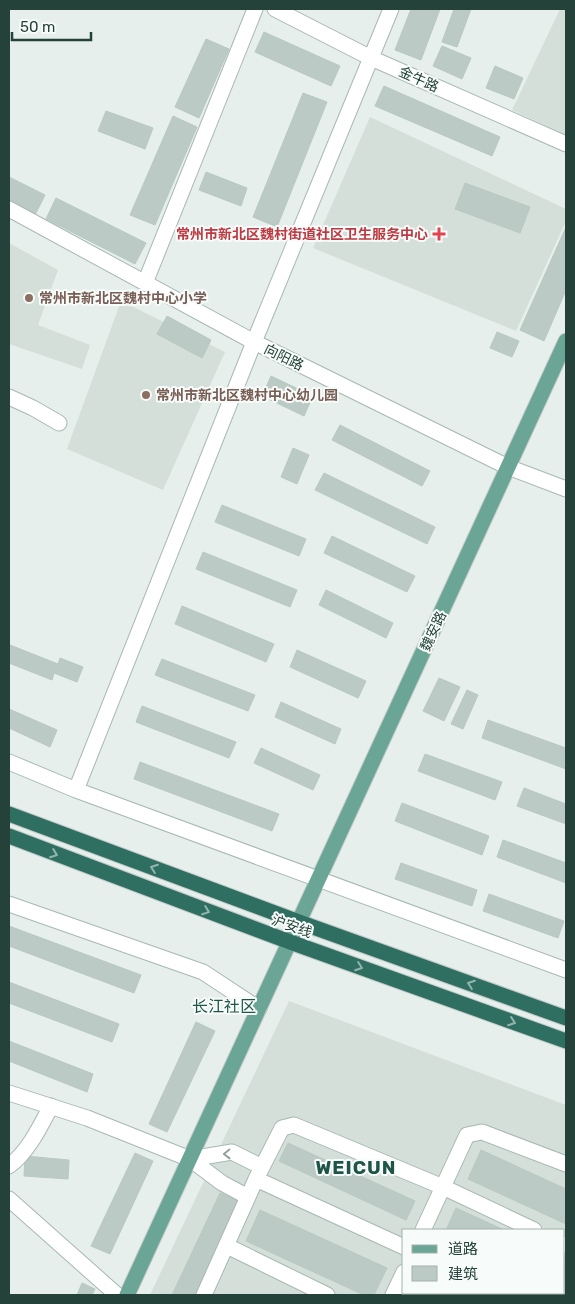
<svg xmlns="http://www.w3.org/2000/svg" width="575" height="1304" font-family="Rubik,'Noto Sans SC',sans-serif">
<rect width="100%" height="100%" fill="#e6efeb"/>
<!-- built -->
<path fill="#d4dfda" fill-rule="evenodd" d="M560 9H566V135L512 110Z
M370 117 566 209V221L516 331 313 248Z
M9 243 58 270 38 325 90 345 82 369 9 344Z
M121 301 225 352 163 490 67 449Z
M289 1001 566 1105V1295H150ZM404 1230H564V1293H404Z"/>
<!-- building -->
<path fill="#bbcac4" stroke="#b8c9c2" d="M411 9H440L421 60 395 50Z
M454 9H471L457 47 442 42Z
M264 32 340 66 331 86 255 52Z
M206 39 229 49 199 118 175 107Z
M442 46 471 58 462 79 433 66Z
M495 66 523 78 514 99 486 88Z
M384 86 500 137 492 156 375 106Z
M303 93 327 102 277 227 253 217Z
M106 111 153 128 145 149 98 131Z
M173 116 197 127 155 225 130 215Z
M206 172 247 188 241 206 199 190Z
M9 177 45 195 35 215 9 202Z
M465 183 530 207 520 233 455 209Z
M56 198 146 243 135 264 46 219Z
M566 227V290L544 341 520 330Z
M167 316 211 340 202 358 157 334Z
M497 332 519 341 512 357 490 348Z
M271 376 313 396 304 416 262 396Z
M340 425 430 471 422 486 332 440Z
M293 448 309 455 297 484 281 477Z
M324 473 435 527 427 544 315 490Z
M222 505 306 539 299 556 215 522Z
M332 536 415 576 407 592 324 553Z
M203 552 297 590 290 607 196 569Z
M326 590 393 623 386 638 319 605Z
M182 606 274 644 266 662 175 624Z
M10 645 58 664 60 658 83 667 77 682 54 673 52 680 9 663V649Z
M297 650 366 681 358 698 290 667Z
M162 659 255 695 248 711 155 675Z
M439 678 460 687 444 721 423 711Z
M467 690 478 695 463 729 451 724Z
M281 702 341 729 335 744 275 717Z
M142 706 236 742 229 758 136 722Z
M9 709 57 730 50 747 9 728Z
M488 720 566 748V769L482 738Z
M261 748 320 775 313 790 254 763Z
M425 754 502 782 495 800 418 771Z
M140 762 279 814 272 831 134 779Z
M524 788 566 804V824L517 806Z
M402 803 489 836 482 855 395 821Z
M503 840 566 863V883L497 857Z
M401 863 477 890 472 906 395 879Z
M489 894 564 921 558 938 483 911Z
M9 926 141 975 134 993 9 946Z
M9 982 119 1024 112 1042 9 1003Z
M196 1022 215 1031 167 1132 149 1124Z
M9 1041 93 1074 87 1092 9 1061Z
M288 1143 415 1201 406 1220 279 1161Z
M481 1150 566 1189V1224L468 1179Z
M135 1153 153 1161 110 1254 91 1246Z
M25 1156 69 1160 68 1179 24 1176Z
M220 1193 238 1201 195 1295H172Z
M456 1208 504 1230H446Z
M260 1210 387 1268 374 1295H364L246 1241Z
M564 1257 566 1258V1294L564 1293Z
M82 1283 95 1289 92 1295H77Z"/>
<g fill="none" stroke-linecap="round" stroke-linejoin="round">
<defs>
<path id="minor" d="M275 9 371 58 566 144
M9 209 254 342 508 467 566 489
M145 283 255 9
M9 397 33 408 59 423
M9 762 76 790 566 970
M76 790 254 342 391 9
M9 904 203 972 259 1009
M9 1093 87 1118 190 1159 222 1183 248 1197
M190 1159 232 1152 262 1167
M9 1166C28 1152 40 1127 51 1106
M256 1179 404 1247
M9 1199 117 1295
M423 1230 467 1135 482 1132 566 1164
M564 1244 566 1246
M227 1246 327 1295
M504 1293 510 1295
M204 1295 256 1179 282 1128 294 1125 443 1187 534 1230
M393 1295 404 1272"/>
<path id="major" d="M127 1295 566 341"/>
<path id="highway" d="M9 814 299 922 566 1018
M9 836 290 942 566 1041"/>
</defs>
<!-- minor casing -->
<use href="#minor" stroke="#a8b8b2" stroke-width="17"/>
<!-- major casing -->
<use href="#major" stroke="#c2cac8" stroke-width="17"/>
<!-- highway casing -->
<use href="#highway" stroke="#c2cac8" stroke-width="17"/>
<!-- minor -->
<use href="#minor" stroke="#fff" stroke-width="15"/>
<!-- major -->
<use href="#major" stroke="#6aa596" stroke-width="15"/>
<!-- highway -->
<use href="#highway" stroke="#2f6f62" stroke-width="15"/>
</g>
<!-- one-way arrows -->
<defs><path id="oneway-chevron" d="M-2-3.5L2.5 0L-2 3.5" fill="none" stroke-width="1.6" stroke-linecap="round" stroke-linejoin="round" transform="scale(1.25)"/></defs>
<g stroke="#93b5ae">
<use href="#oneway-chevron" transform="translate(54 854) rotate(21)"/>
<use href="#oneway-chevron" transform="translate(154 868) rotate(-160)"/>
<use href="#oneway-chevron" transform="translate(206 911) rotate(21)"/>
<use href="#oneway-chevron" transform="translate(359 967) rotate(20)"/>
<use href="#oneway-chevron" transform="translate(471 984) rotate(-160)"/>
<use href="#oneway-chevron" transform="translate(512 1022) rotate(20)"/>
</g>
<use stroke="#92a09c" href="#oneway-chevron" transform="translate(227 1154) rotate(179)"/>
<!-- markers -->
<path fill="#e0444e" stroke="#f7fbf9" stroke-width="2" d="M436.5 226.5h5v5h5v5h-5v5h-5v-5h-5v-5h5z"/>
<g fill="#8d6e63" stroke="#f7fbf9" stroke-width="2">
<circle cx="29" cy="298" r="5"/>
<circle cx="146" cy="395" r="5"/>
</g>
<g text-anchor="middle" stroke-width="4" stroke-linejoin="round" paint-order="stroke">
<!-- street labels -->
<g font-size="14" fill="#24423a" stroke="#f7fbf9">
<text transform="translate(419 79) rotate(24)" y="5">金牛路</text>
<text transform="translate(284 357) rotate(26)" y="5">向阳路</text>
<text transform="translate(433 631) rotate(-65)" y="5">魏安路</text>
<text transform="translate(292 926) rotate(20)" y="5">沪安线</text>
</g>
<!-- health labels -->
<g font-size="14" font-weight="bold" fill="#be3a42" stroke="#f7fbf9" text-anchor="end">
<text x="428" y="239">常州市新北区魏村街道社区卫生服务中心</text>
</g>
<!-- education labels -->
<g font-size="14" font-weight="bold" fill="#785e54" stroke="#f7fbf9" text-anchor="start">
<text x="39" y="303">常州市新北区魏村中心小学</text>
<text x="156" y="400">常州市新北区魏村中心幼儿园</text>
</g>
<!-- quarter labels -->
<g font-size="16" fill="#1f5548" stroke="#f7fbf9">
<text x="224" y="1012">长江社区</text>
</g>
<!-- district labels -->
<g font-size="19" font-weight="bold" letter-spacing="1" fill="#1f5548" stroke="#f7fbf9">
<text x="356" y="1174">WEICUN</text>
</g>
</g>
<!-- border -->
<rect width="575" height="1304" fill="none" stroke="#24423a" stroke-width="20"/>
<!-- legend -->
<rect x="402" y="1229" width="162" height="65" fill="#f7fbf9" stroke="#a3b1ad"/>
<rect x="412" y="1245" width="25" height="8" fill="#6aa596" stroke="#a3b1ad"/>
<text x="448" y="1254" font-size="15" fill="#24423a">道路</text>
<rect x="412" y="1266" width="25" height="15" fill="#bbcac4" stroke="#a3b1ad"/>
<text x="448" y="1279" font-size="15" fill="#24423a">建筑</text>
<!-- scale -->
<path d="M12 32v8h79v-8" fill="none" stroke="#24423a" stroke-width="2.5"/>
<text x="20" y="32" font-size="15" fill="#24423a" stroke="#f7fbf9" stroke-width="4" paint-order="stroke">50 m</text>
</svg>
